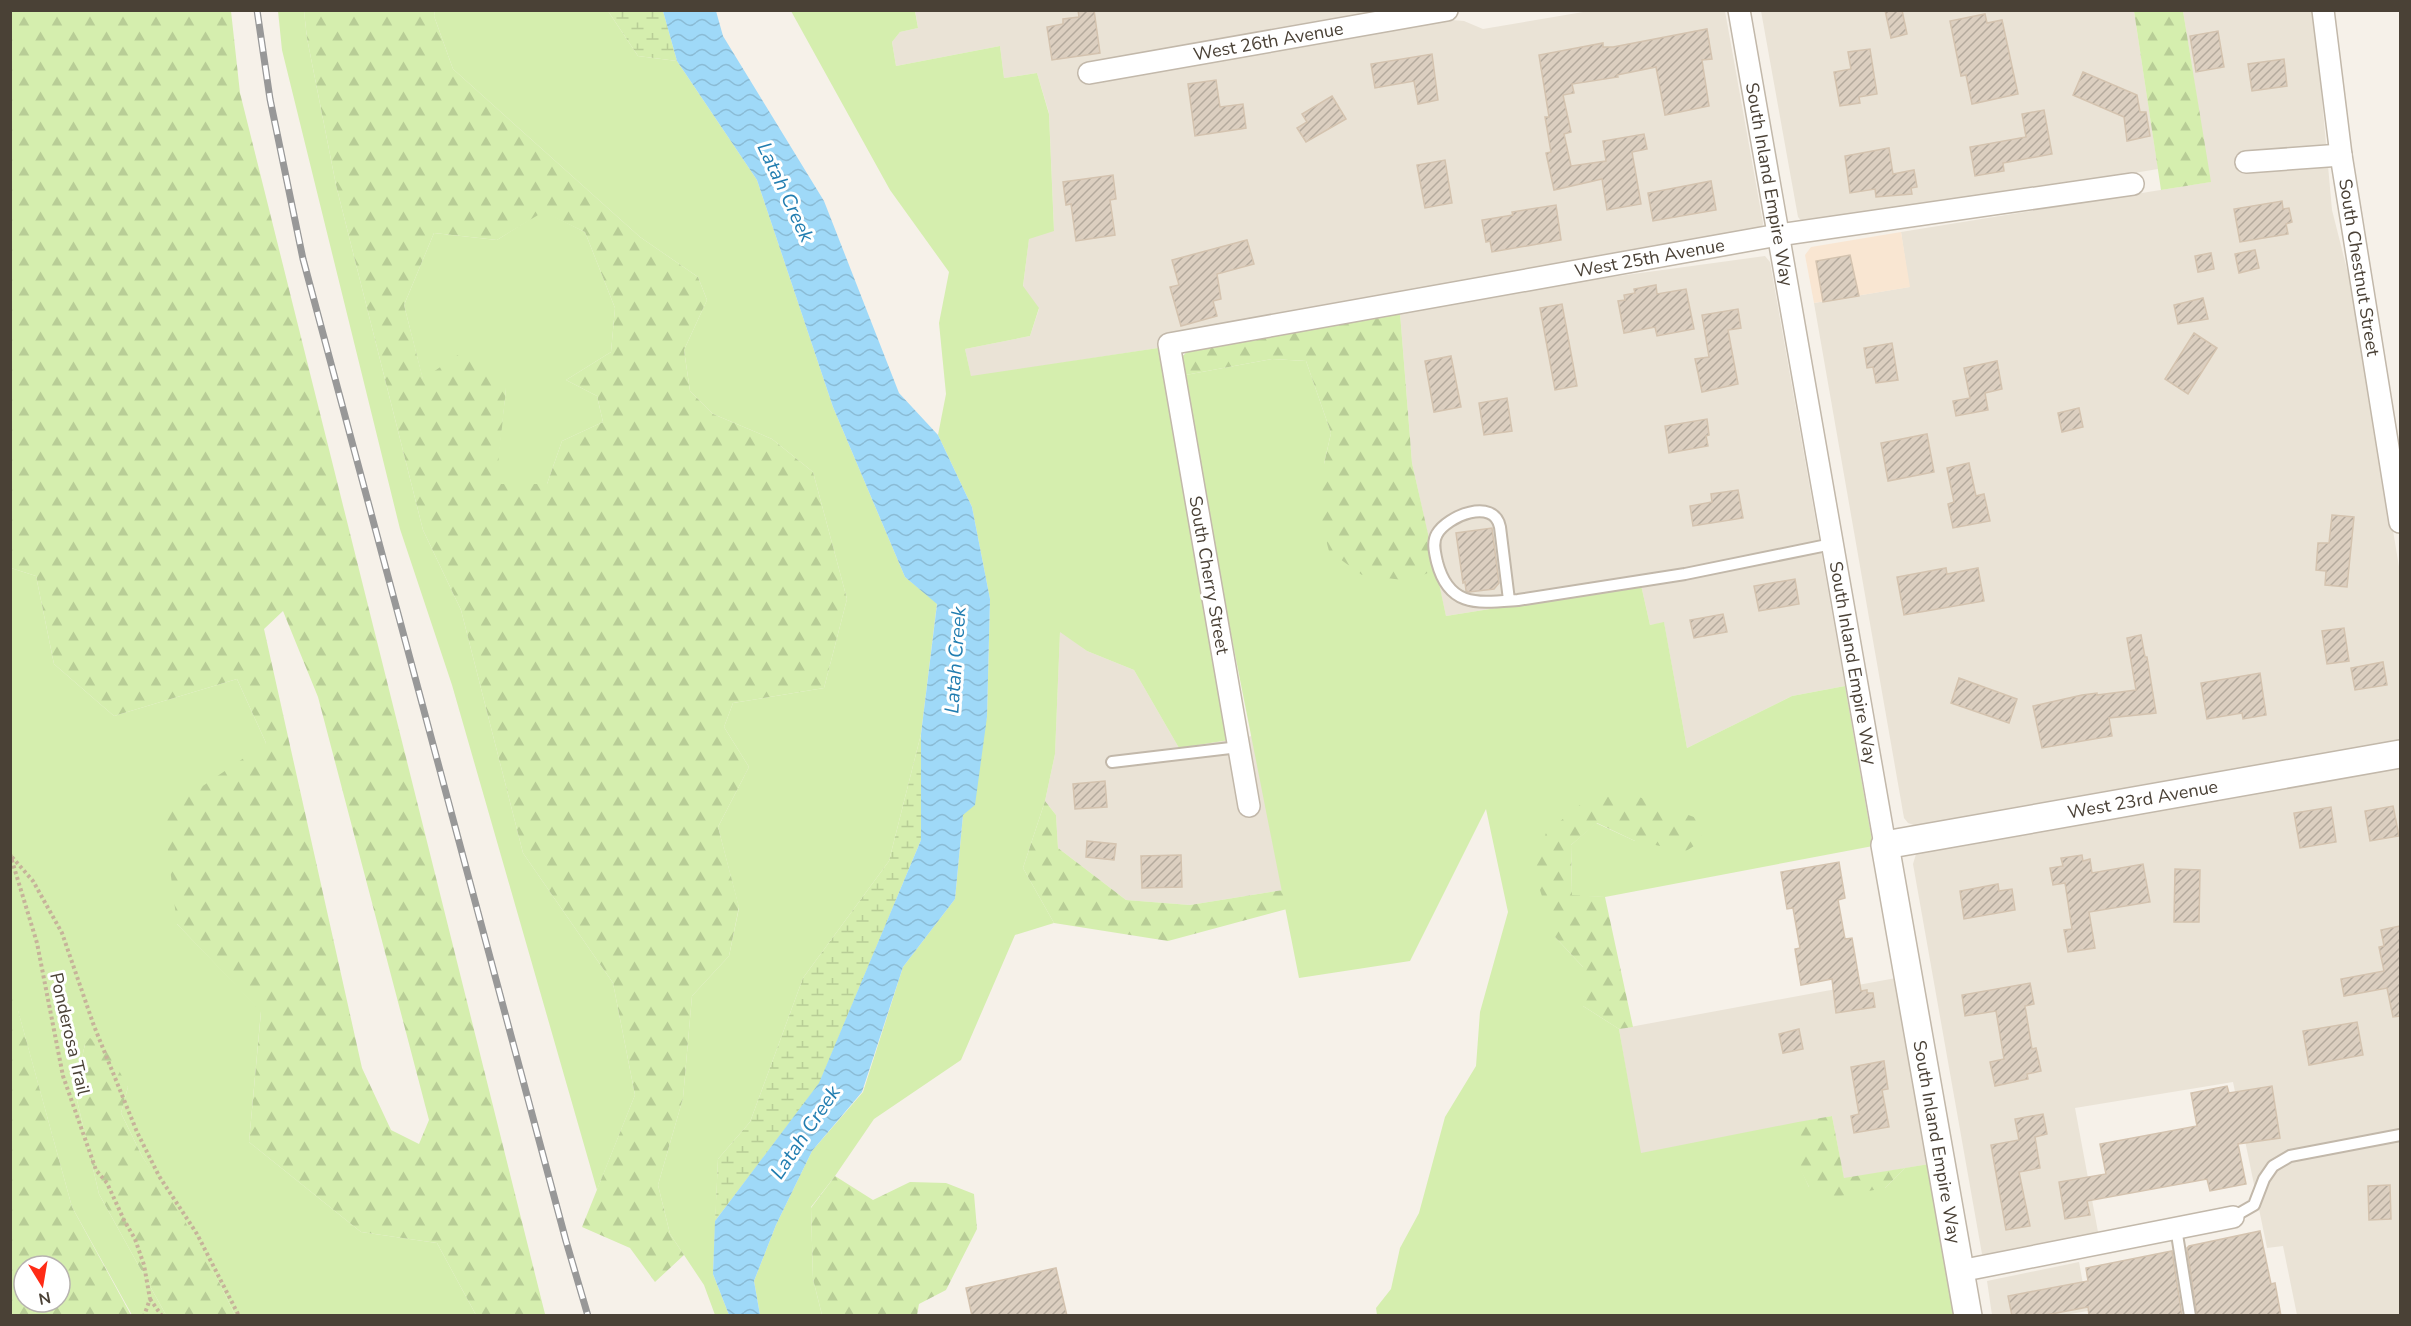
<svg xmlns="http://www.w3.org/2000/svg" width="2411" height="1326" font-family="'Nunito Sans',sans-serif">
<defs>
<pattern id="forest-firs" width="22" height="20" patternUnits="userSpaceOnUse" patternTransform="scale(1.5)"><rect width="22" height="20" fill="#d5eeae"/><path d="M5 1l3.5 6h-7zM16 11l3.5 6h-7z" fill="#b8cd96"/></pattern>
<pattern id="wetland-marsh" width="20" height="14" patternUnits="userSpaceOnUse" patternTransform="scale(1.5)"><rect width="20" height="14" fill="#d5eeae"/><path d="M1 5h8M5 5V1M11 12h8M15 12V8" fill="none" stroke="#b8cd96"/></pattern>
<pattern id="water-waves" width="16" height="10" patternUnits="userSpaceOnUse" patternTransform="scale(1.5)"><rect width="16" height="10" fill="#9fd9f8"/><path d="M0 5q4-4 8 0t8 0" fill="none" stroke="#8abbd5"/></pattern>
<pattern id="building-hatch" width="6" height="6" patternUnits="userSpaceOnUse" patternTransform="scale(1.5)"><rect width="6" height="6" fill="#dccfc0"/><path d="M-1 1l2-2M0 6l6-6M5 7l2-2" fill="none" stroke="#b4aa9d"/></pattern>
</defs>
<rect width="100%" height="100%" fill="#f6f1e9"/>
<!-- residential -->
<path fill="#eae3d6" d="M915 10H1450L1452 20 1464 21 1483 29 1589 11H1725L1763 223 1762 229 1757 233 1632 250 1166 337 1158 348 971 377 965 349 1030 336 1039 309 1023 287 1029 238 1054 230 1049 113 1037 73 1004 78 1000 46 896 66 892 42 900 32 918 28Z
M1761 11H2134L2158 169 1815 226 1804 224 1798 217Z
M2183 11H2314L2332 210 2356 305 2400 573V742L1916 826 1908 823 1904 818 1814 303 1909 287 1901 232 2210 182Z
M1765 256 1770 262 1845 686 1792 696 1687 748 1664 623 1650 625 1641 585 1446 616 1412 463 1400 313 1582 281Z
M1060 631 1087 651 1134 670 1179 748 1252 736 1283 890 1190 905 1126 900 1058 848 1056 815 1045 801 1055 754Z
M2400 765V1315H2297L2283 1246 2267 1248 2233 1082 2075 1108 2098 1232 1987 1255 1982 1254 1913 864 1916 854 1931 847Z
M1896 978 1929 1164 1844 1179 1832 1116 1640 1154 1619 1029Z
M2079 1262 2088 1311 2064 1315H1992L1987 1281Z"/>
<!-- commercial -->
<path fill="#f9e6d2" d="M1901 232 1910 287 1814 303 1805 255 1811 247Z"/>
<!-- green -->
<path fill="#d5eeae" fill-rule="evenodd" d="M435 10 608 11 638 56 677 61 757 180 833 407 905 577 937 603 921 734 889 861 803 978 750 1122 718 1159 713 1274 729 1315H715L704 1285 670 1234 658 1185 683 1098 692 996 729 956 739 908 718 827 749 767 724 727 733 703 824 688 847 599 813 472 772 439 713 414 690 391 684 350 707 300 698 277 640 237 453 69 434 16Z
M278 11H304L307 38 336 185 423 530 461 610 523 853 613 983 635 1095 597 1190 452 685 400 529 282 50Z
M791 11H915L918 28 900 32 892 42 896 66 1000 46 1004 78 1037 73 1049 114 1054 231 1029 239 1023 286 1039 308 1030 336 965 349 971 376 1158 348 1229 740 1179 748 1134 670 1087 651 1060 632 1055 754 1045 801 1023 868 1054 923 1015 935 961 1060 874 1119 835 1176 811 1207 813 1279 822 1315H760L754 1281 776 1225 812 1151 863 1092 903 967 955 899 963 815 987 717 990 599 972 507 938 435 946 394 939 323 949 272 890 190Z
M543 211 585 232 615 308 611 352 566 380 597 396 603 422 562 441 547 484H495L506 389 423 380 404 305 434 233 497 240Z
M1272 359 1306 361 1331 433 1324 464 1436 569 1446 616 1641 585 1650 625 1664 622 1687 748 1792 696 1845 686 1873 846 1605 897 1572 896 1571 845 1596 823 1635 841 1702 820H1562L1555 937 1583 967V1006L1619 1029 1641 1153 1798 1122V1163L1809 1187 1885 1188 1905 1168 1929 1164 1956 1315H1377L1376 1308 1391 1289 1400 1248 1419 1213 1445 1117 1476 1066 1480 1012 1508 912 1486 809 1410 961 1299 978 1180 376Z
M11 568 36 576 54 664 114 716 237 679 266 743 177 924 261 1011 249 1142 361 1232 437 1243 476 1315H235L219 1282 142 1156 121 1113 128 1087 85 1044 80 1067 77 1100 99 1194 166 1315H132L72 1207 17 1007 83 1315 11 1316ZM24 1266H60V1302H24Z"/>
<!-- forest -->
<path fill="url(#forest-firs)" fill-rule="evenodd" d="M11 10 231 11 240 93 545 1314 476 1315 437 1243 361 1232 249 1142 261 1012 177 924 163 813 266 743 237 679 114 716 54 664 36 576 11 568ZM283 611 318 697 429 1120 419 1144 391 1130 362 1068 264 629Z
M304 11H435L434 16 453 69 640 237 698 277 707 300 684 350 690 391 713 414 772 439 813 472 847 599 824 688 733 703 724 727 749 767 718 827 739 907 729 956 692 996 683 1098 658 1185 670 1234 684 1255 655 1282 630 1248 582 1227 635 1095 613 983 523 853 461 610 423 530 336 185 307 38ZM543 212 585 232 615 308 611 352 566 380 597 396 603 422 562 441 547 484H496L506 389 465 350 423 379 404 305 434 233 497 240Z
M2134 11H2183L2211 182 2161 190Z
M1400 313 1412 463 1436 569 1411 581 1362 575 1329 551 1318 510 1324 464 1331 433 1306 361 1272 359 1180 376 1183 356 1192 346Z
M1631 794 1702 820V841L1686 851 1635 841 1597 823 1571 845 1572 895 1605 897 1633 1027 1619 1029 1583 1006V967L1555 937 1533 868 1546 833 1587 799Z
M1045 801 1056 815 1058 848 1126 900 1190 905 1283 890 1287 909 1168 941 1054 923 1023 868Z
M10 981 72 1207 131 1315H11ZM24 1266H60V1302H24Z
M90 1038 110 1054 128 1087 121 1113 142 1156 184 1220 219 1282 235 1315H166L99 1194 77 1100 80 1067 85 1044Z
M1832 1116 1844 1178 1905 1168 1885 1188 1830 1198 1809 1187 1797 1163 1798 1122Z
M835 1176 873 1200 910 1182 946 1183 974 1194 977 1229 946 1290 919 1304 917 1315H822L813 1279 811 1208Z"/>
<!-- wetland -->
<path fill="url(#wetland-marsh)" d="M608 11H663L677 61 638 56Z
M921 734V840L819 1084 715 1221 718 1159 750 1122 803 978 889 861Z"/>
<!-- water -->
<path fill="url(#water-waves)" d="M663 11H716L723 36 824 201 899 393 938 435 972 507 990 599 987 717 975 805 963 815 955 899 903 967 862 1092 812 1151 776 1225 754 1281 760 1315H729L713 1274 715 1221 819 1083 921 840V734L937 604 905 577 833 407 757 180 677 61Z"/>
<!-- building -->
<path fill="url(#building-hatch)" stroke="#d4c3af" stroke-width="1.5" d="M1078 10H1094L1100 53 1052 60 1047 27 1063 24V19L1079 17Z
M1885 10H1902L1907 34 1891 38Z
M1985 14 1987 23 2002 20 2018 94 1972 104 1966 75 1961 76 1950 21Z
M1707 29 1712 59 1702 60 1709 106 1665 115 1656 67 1617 75 1618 77 1572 84 1574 93 1563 95 1571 132 1564 134 1571 166 1606 161 1603 141 1644 134 1647 149 1632 152 1641 204 1607 210 1602 179 1554 190 1546 153 1551 152 1545 117H1549L1539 55 1603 43V47H1613Z
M2218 31 2224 67 2196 72 2190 36Z
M1870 49 1877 94 1859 97 1860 103 1840 106 1834 72 1851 69 1848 52Z
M1432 54 1438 100 1418 104 1414 81 1375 88 1371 64Z
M2284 59 2287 86 2252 91 2248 64Z
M2083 72 2137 95 2140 112H2146L2150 136 2127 141 2124 117 2073 95Z
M1216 80 1220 107 1243 104 1246 128 1195 136 1188 84Z
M1332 96 1346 119 1306 142 1297 128 1307 122 1302 114Z
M2044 110 2052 154 2003 163 2004 171 1975 176 1970 147 2026 137 2022 114Z
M1889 148 1893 174 1914 170 1917 187 1911 188 1912 194 1876 197 1875 189 1850 193 1845 156Z
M1445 160 1452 203 1425 208 1417 165Z
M1113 175 1116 199 1110 200 1115 235 1076 241 1071 204 1066 205 1063 182Z
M1711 181 1716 210 1653 221 1648 193Z
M2282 201 2283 209 2289 208 2292 222 2286 224 2288 234 2240 242 2234 209Z
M1556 205 1561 240 1492 252 1490 241 1486 242 1482 220 1513 215 1512 212Z
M1247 240 1254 264 1217 274 1221 299 1213 301 1217 316 1181 326 1170 287 1179 285 1172 260Z
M2255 250 2259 268 2239 273 2235 254Z
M2211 253 2214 269 2198 272 2195 256Z
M1850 255 1859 296 1823 302 1816 261Z
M1656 285 1657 294 1686 289 1694 329 1657 336 1655 327 1624 333 1618 301 1625 300 1624 295 1635 293 1634 289Z
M2203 298 2208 319 2178 324 2174 305Z
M1562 304 1577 386 1555 390 1540 308Z
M1738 309 1741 328 1728 330 1738 384 1702 392 1695 359 1709 357 1702 315Z
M2194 333 2217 348 2188 394 2165 379Z
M1892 343 1898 380 1876 383 1873 367 1867 368 1864 348Z
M1451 356 1461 407 1434 412 1425 361Z
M1997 361 2002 389 1985 393 1988 410 1956 416 1953 401 1970 398 1964 368Z
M1507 398 1512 431 1484 435 1479 403Z
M2079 408 2083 427 2062 432 2058 413Z
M1707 419 1709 435 1706 436 1708 446 1669 453 1665 426Z
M1927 434 1934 472 1888 481 1881 443Z
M1969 463 1976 496 1984 494 1990 521 1953 528 1948 504 1954 502 1947 468Z
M1738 490 1743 518 1693 526 1690 506 1712 502 1711 494Z
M2332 515 2354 517 2347 587 2325 585 2326 571 2316 570 2318 543H2329Z
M1492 528 1499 583 1494 589 1469 592 1466 591 1465 582 1463 583 1456 533Z
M1946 568 1947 574 1978 568 1984 601 1904 615 1897 577Z
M1795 579 1799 604 1759 611 1754 586Z
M1723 614 1727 632 1694 638 1690 620Z
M2344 628 2349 661 2327 664 2322 631Z
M2141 635 2145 657H2147L2156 713 2109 718 2112 736 2042 748 2033 706 2082 695 2097 693V695L2136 690 2127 638Z
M2383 662 2387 685 2355 690 2351 668Z
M2260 673 2266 715 2243 719 2242 713 2207 719 2201 683Z
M1959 678 2017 699 2009 723 1951 703Z
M1105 781 1107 807 1075 809 1073 784Z
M2393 806 2399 836 2370 841 2365 811Z
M2331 807 2336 842 2300 848 2294 813Z
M1087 841 1116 844 1114 860 1086 857Z
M1181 855 1182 887 1142 888 1141 856Z
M2082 855 2083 861 2090 859 2092 873 2143 864 2150 902 2089 912 2095 948 2068 952 2064 930 2072 929 2065 883 2053 885 2050 868 2063 866 2061 858Z
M1839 862 1845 898 1838 900 1845 939 1852 938 1861 991 1867 990V993H1873L1875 1007 1836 1013 1832 979 1801 985 1795 949 1800 948 1793 908 1787 909 1781 872Z
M2175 869 2200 870 2199 922H2174Z
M1998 884 1999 891 2012 889 2015 910 1964 919 1960 891Z
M2400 926V1016L2393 1017 2387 988 2344 996 2341 979 2384 971 2379 947 2384 946 2381 930Z
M2030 983 2034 1004 2025 1006 2032 1049 2036 1048 2041 1071 2027 1074 2028 1079 1995 1086 1990 1062 2004 1059 1996 1011 1965 1016 1962 995Z
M2357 1022 2363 1055 2309 1065 2303 1031Z
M1799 1029 1803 1049 1783 1053 1779 1034Z
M1884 1061 1888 1089 1882 1090 1889 1127 1854 1133 1851 1116 1859 1114 1851 1067Z
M2227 1086 2229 1093 2272 1086 2280 1138 2238 1144 2246 1184 2210 1191 2207 1179 2087 1201 2090 1215 2065 1219 2059 1182 2106 1174 2100 1144 2197 1126 2191 1093Z
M2043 1114 2047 1134 2035 1137 2040 1168 2019 1172 2030 1226 2006 1230 1991 1145 2019 1140 2015 1119Z
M2390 1185 2391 1219 2369 1220 2368 1186Z
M2260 1231 2271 1284 2275 1283 2281 1316H2197L2187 1248 2189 1246Z
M2172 1251 2182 1316H2089L2088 1307 2041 1316H2012L2008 1296 2088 1281 2086 1268Z
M1056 1268 1067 1316H972L966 1288Z"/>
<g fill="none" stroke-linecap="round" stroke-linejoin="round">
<defs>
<path id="service" d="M1509 600 1500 527C1494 497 1447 516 1437 534 1432 542 1435 553 1437 562 1449 608 1478 603 1518 600L1685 574 1832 544
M1112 762 1239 747
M2233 1217 2254 1205 2264 1179 2273 1166 2290 1156 2400 1135
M2176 1228 2190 1316"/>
<g id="minor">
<path id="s1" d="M1739 10 1885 845"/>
<path id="s2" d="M2323 10 2341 155 2400 522"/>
<path id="s3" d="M1089 73 1447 10"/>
<path d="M2246 162 2341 155"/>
<path id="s4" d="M1249 806 1169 344 1778 235 2133 184"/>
<path d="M1960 1271 2233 1217"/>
</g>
<g id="tertiary">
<path id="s5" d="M1968 1316 1885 845 2400 754"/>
</g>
</defs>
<!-- service casing -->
<use href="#service" stroke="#c2b8aa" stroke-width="14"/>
<!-- minor casing -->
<use href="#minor" stroke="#c2b8aa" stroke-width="24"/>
<!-- tertiary casing -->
<use href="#tertiary" stroke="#c2b8aa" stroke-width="30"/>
<!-- path -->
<path stroke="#c6b39a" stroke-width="4" stroke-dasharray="3 3" stroke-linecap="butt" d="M10 854 37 943 63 1076 96 1170 107 1183 124 1220 135 1239 144 1265 150 1299 144 1316
M12 857 33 881 62 933 94 1026 137 1132 159 1176 197 1234 239 1316
M150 1299 162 1316"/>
<!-- service -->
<use href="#service" stroke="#fff" stroke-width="10"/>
<!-- minor -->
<use href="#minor" stroke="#fff" stroke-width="21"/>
<!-- tertiary -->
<use href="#tertiary" stroke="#fff" stroke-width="27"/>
<defs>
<path id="rail" d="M257 10 270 99 303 259 566 1241 588 1316"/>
</defs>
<!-- rail casing -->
<use href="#rail" stroke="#989898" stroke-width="7"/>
<!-- rail -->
<use href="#rail" stroke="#fff" stroke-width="4.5" stroke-dasharray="14" stroke-linecap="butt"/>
</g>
<g text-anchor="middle" stroke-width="6" stroke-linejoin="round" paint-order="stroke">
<!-- street labels -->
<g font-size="18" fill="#4a4136" stroke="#fff">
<text dy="6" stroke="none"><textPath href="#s3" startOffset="182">West 26th Avenue</textPath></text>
<text dy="6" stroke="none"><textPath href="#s1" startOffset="177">South Inland Empire Way</textPath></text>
<text dy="6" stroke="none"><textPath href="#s4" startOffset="957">West 25th Avenue</textPath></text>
<text dy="6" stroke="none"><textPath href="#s2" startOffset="260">South Chestnut Street</textPath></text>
<text transform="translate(1209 575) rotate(80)" y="6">South Cherry Street</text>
<text dy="6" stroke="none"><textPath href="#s1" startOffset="663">South Inland Empire Way</textPath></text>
<text dy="6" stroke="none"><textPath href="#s5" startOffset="740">West 23rd Avenue</textPath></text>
<text transform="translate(70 1034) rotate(77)" y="6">Ponderosa Trail</text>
<text transform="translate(1937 1142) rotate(80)" y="6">South Inland Empire Way</text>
</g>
<!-- water labels -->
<g font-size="20" font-style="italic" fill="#217db0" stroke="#fff">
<text transform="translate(786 192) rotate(65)" y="7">Latah Creek</text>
<text transform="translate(955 660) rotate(-86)" y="7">Latah Creek</text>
<text transform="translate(805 1132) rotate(-56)" y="7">Latah Creek</text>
</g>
</g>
<!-- border -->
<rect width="2411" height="1326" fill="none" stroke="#4a4136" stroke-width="24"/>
<!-- north arrow -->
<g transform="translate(42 1284) rotate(169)"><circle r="28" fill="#ffffff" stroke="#b7b3af" stroke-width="1.5"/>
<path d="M0-4.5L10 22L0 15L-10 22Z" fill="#ff2b16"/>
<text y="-9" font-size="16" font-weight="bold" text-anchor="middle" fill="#4a4136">N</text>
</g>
</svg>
